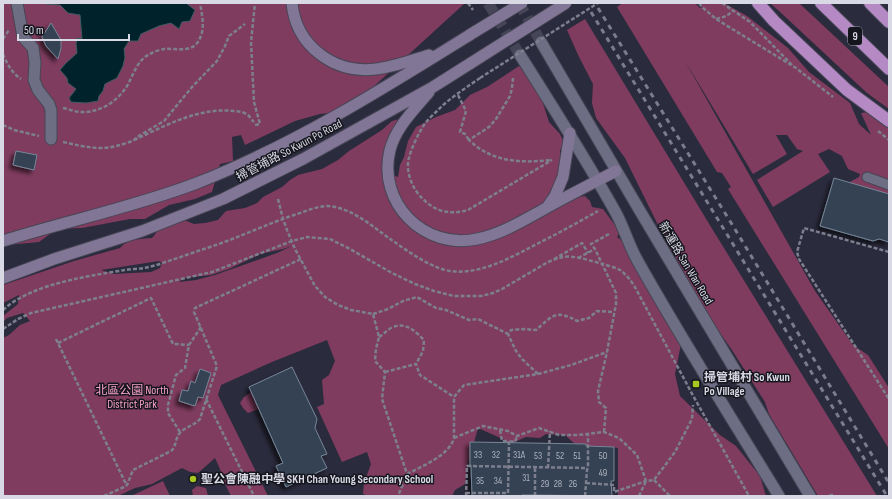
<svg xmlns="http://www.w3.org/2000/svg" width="892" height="499" font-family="'Sofia Sans Condensed','Noto Sans SC',sans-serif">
<defs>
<filter id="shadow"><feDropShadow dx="-3.5" dy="3.5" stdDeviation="2" flood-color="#0009"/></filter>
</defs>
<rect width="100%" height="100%" fill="#2b2b3e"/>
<!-- green -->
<path fill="#7f3c5f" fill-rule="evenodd" d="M3 3H465L371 89 349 111 320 114 295 121 245 145 241 135 232 137 233 161 220 164 212 192 195 199 169 205 145 219H130L82 228 57 229 39 242 7 245 3 244Z
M623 3H695L700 8 702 7 698 3H724L747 16 788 48 809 72 850 103 859 124 871 135 861 113 875 111 889 121V194L848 183 859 177 860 174 848 169 842 156 829 149 818 154 830 172 773 207 757 180 803 151 797 149 787 135H776L787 154 753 174 685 61 815 291 853 345 868 355 889 388V449L728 189 731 187 722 173 717 172 617 7Z
M770 3H799L889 87V109L867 93 779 11Z
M585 19 711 227 877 496H818L769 414 765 402 732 350 708 316 659 227 625 158 596 118 592 103 593 84 579 57 567 30Z
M519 66 539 91 549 122 560 134 565 145 560 150 561 168 556 181 548 195 549 202 585 196 590 201 592 207 603 209 620 232 617 237 642 255 649 272 681 344 675 374 680 396 720 435 736 446 760 476 766 496H618V448L610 447 602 451 576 445 565 435 546 434 540 438 526 437 510 444 505 440 478 428 468 464 465 484 455 490 452 496H369L363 494 364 483 371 464 367 452 342 462 317 407 324 404 322 380 329 375 335 361 327 340 272 362 221 385 218 395 268 496H231L223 480 220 469 215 458 198 473 190 472 182 468 152 484 135 488 118 496H3V338L9 335 20 325 30 321 23 313 7 318 3 322V316L18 304 19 295 3 303V285L74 261 120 248C127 239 141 239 152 238L160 228 184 220 194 224 205 223 218 220 226 211 245 208 257 203 263 197 282 187 290 180 298 175 322 169 338 160 349 151 382 130 392 121 407 117 397 138 391 160 393 175 398 177 400 165 404 157 408 141 416 127 436 117 455 110 470 95 487 87ZM292 246 277 253 215 275 196 280 179 282 184 278 211 275 229 269 260 254 283 249ZM159 261 162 263 160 268 151 272 114 274 101 270Z
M251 392 259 409 248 413 243 408 240 403 244 397Z
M163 481 170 496H131Z
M197 486 206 488 208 496H193L192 490Z"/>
<!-- water -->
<path fill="#00222b" stroke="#415963" d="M44 3H186L195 10 190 21 182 22 179 29 171 23 159 26 141 34 138 41H129L124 49 125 57 123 66 117 78 105 84 103 91 99 96 98 101 86 103 71 102 69 98 76 89 68 83 67 78 60 70 66 63 77 53 76 44 77 38 82 39 80 15 68 13 60 5 45 4Z"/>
<!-- building -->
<path fill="#344353" stroke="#768698" filter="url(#shadow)" d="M51 23 61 40V48L58 59 46 46 42 37Z
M16 151 37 155 34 170 13 165Z
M834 178 889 194V242L879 239 873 241 820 226Z
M292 367 317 419 315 428 327 454 321 456 327 468 286 487 276 466 283 463 249 387Z
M200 369 211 373 203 398 198 397 195 406 179 401 182 390 188 391 191 381 195 383Z
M470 442 586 444V446L614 447V481H611L612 496 533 495H522V496H472L471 465H470Z"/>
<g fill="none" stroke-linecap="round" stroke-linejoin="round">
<!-- tertiary-tunnel -->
<path stroke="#454557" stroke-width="11" stroke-dasharray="11 5.5" stroke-linecap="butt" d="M488 3 520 55
M519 3 541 42"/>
<defs>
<path id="service" d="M867 177 889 185"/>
<path id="pedestrian" d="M17 3 23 37 33 48 35 62 34 80 38 90 49 104 51 110V139"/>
<path id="tertiary" d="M541 42 640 211 810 496
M520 55C553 107 586 159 616 213 625 230 630 249 640 265 684 343 732 419 779 496"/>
<path id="secondary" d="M292 3C296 46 334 74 376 69 394 67 412 60 429 55
M429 92C414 110 396 127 390 150 377 203 424 250 477 239 502 234 524 220 546 208 569 195 593 183 616 171
M548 206 555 196 563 177 570 133
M3 241C67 221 134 207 197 183 296 144 386 87 476 31
M3 278 54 259 142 231 223 199 303 159 433 87 471 63"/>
<path id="motorway" d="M758 3 774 21 847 90 889 121
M821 3 889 69
M870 3 889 22"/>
</defs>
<!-- service casing -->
<use href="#service" stroke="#474656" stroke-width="11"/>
<!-- pedestrian casing -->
<use href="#pedestrian" stroke="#474656" stroke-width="13"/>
<!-- tertiary casing -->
<use href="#tertiary" stroke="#474656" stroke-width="13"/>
<!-- secondary casing -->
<use href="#secondary" stroke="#474656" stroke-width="13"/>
<!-- motorway casing -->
<use href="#motorway" stroke="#474656" stroke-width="14"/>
<!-- path -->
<path stroke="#7e7f8e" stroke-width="2.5" stroke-dasharray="4 2" stroke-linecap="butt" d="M468 3 473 10
M699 3 702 7 716 19 796 68 833 97
M722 3 750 22 792 65
M716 19C723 17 729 16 733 10
M3 39 9 30
M3 54C7 64 12 73 21 79
M480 78C467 87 450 98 439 109 434 114 428 119 424 125 419 132 411 149 409 158 405 172 413 190 423 199 436 212 450 215 468 210L552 160
M513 78 512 88 510 96 496 119 489 127 469 140C493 163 521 163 552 160
M458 95 466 111 460 132 465 134 469 140
M63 108C69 109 75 112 81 112 99 113 117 102 127 86 134 74 137 59 152 53 155 51 160 50 164 49 176 48 190 53 198 42 206 29 202 16 200 3
M3 125 14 130 39 136
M255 125 260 124 254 102 251 42 255 3
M878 131 889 140
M134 140C165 126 199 107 233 111 238 111 244 112 248 115 250 117 252 120 254 122
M63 142C86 147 103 152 126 143 130 142 134 141 137 137L164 121 192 87 217 61 225 46 229 36 245 24
M278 199 283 219 287 230 295 249 315 286 325 297 338 305 351 310 373 314 379 337 376 349 375 361 385 372 382 399 407 474 398 496
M889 252 804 228 797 252 799 259 889 399
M578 258 595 249
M554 259 582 243 588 253
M3 310C31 284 88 276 125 270 131 269 138 269 144 268 156 266 167 261 178 258 194 252 211 247 227 241 251 232 275 221 300 213 309 210 318 206 328 206 353 208 374 228 393 241 409 252 431 268 450 271 479 275 508 259 533 246 555 235 577 223 598 211
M373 314 388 309 403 301 417 297 436 308 446 310 469 320 478 319 508 334
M3 329 18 319 31 313 212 272 292 241 307 237 330 239 350 249 392 273 415 284 434 291 454 296H481L493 293 502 289 548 262C553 260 558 258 563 257 575 255 591 261 603 264 608 266 615 267 620 270 627 275 632 282 636 289L690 390 749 496
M379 337C384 334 388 329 393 327 406 322 415 331 424 340L423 351 416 364
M56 339 126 484
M58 343 151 298 173 344 189 345
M385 372 416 364 420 375 454 397
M538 374 522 359 516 351 508 334 511 330 523 329 536 330C552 316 556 309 577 321L589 318 597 311 614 312
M206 399 254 496
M500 430 502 441H508
M180 432 168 413V405L176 375 185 368 188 350 189 345 201 327
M604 432 606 408 599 402 598 391 607 352 616 304V293L595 249 591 244 609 234
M454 438 483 426 508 431 517 436 539 428 559 435H578L604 432 619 438 637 455 646 481 654 480 675 452 692 419 693 405
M548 468 550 431
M407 474C422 466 449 456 454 438V397L464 385 538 374 571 365 607 352
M654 480 670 496
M586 483 614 485V492L646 481
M466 493H508L509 444 508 441 515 442 517 436
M104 496 124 487 127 485 133 470 171 451C176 447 175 440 179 434 184 427 194 426 200 419L217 366 194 312 195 308 301 259
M466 496 467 466 587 468
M535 496V468
M585 496 587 470 588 467V434
M639 496 646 481
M829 496 832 495 835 496"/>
<!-- service -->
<use href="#service" stroke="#6d6e83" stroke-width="9"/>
<!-- pedestrian -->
<use href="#pedestrian" stroke="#6d6e83" stroke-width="11"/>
<!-- tertiary -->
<use href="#tertiary" stroke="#6d6e83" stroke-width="11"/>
<!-- secondary -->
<use href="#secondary" stroke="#827696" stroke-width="11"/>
<!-- motorway -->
<use href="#motorway" stroke="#b489c4" stroke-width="12"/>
<!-- rail -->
<path stroke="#7c7c8c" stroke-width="3" stroke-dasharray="5 5" stroke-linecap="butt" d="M598 8 733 226 889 483
M591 12 887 496"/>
<defs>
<path id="secondary-bridge" d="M476 31 522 3
M471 63 566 3"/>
</defs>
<!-- secondary-bridge casing -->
<use href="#secondary-bridge" stroke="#474656" stroke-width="13" stroke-linecap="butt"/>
<!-- path-bridge -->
<path stroke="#7e7f8e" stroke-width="2.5" stroke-dasharray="4 2" stroke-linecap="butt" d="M480 78 598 3"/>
<!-- secondary-bridge -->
<use href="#secondary-bridge" stroke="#827696" stroke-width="11"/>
</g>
<!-- markers -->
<g fill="#a6c820" stroke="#15151d" stroke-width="1.5">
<rect x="692" y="380" width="8" height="8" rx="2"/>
<circle cx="193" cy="479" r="4"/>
</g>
<g text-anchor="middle" stroke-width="3" stroke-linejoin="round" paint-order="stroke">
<!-- number labels -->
<g font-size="10" fill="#afb4c0">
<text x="478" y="458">33</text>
<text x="496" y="458">32</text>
<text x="519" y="458">31A</text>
<text x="538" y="459">53</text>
<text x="560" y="459">52</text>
<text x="577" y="459">51</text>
<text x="603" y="459">50</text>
<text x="603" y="476">49</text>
<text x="526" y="481">31</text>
<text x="480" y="484">35</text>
<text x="498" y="484">34</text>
<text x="545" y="487">29</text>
<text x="558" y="487">28</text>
<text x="573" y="487">26</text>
</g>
<!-- shield labels -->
<rect fill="#15151d" stroke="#9e9ea9" stroke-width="1" x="848" y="27" width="14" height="18" rx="3"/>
<g font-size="11" font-weight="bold" fill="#d8d9e5">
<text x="855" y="40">9</text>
</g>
<!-- street labels -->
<g font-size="12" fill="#d8d9e5" stroke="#15151d">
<text transform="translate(289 150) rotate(-28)" y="4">掃管埔路 So Kwun Po Road</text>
<text transform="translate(686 263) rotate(59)" y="4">新運路 San Wan Road</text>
</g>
<!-- poi labels -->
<g font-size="12" font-weight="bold" fill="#d8d9e5" stroke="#15151d" text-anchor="start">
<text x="704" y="381">掃管埔村 So Kwun<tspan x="704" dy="14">Po Village</tspan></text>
<text x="201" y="483">聖公會陳融中學 SKH Chan Young Secondary School</text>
</g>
<!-- park labels -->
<g font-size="12" fill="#f5a1c9" stroke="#15151d">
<text x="132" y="394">北區公園 North<tspan x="132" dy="14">District Park</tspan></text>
</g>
</g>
<!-- border -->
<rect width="892" height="499" fill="none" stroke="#d8d9e5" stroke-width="8"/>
<!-- scale -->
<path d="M18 34v6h111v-6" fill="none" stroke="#d8d9e5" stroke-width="2"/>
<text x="24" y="34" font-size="12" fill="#d8d9e5" stroke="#15151d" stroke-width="3" paint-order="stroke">50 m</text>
</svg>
